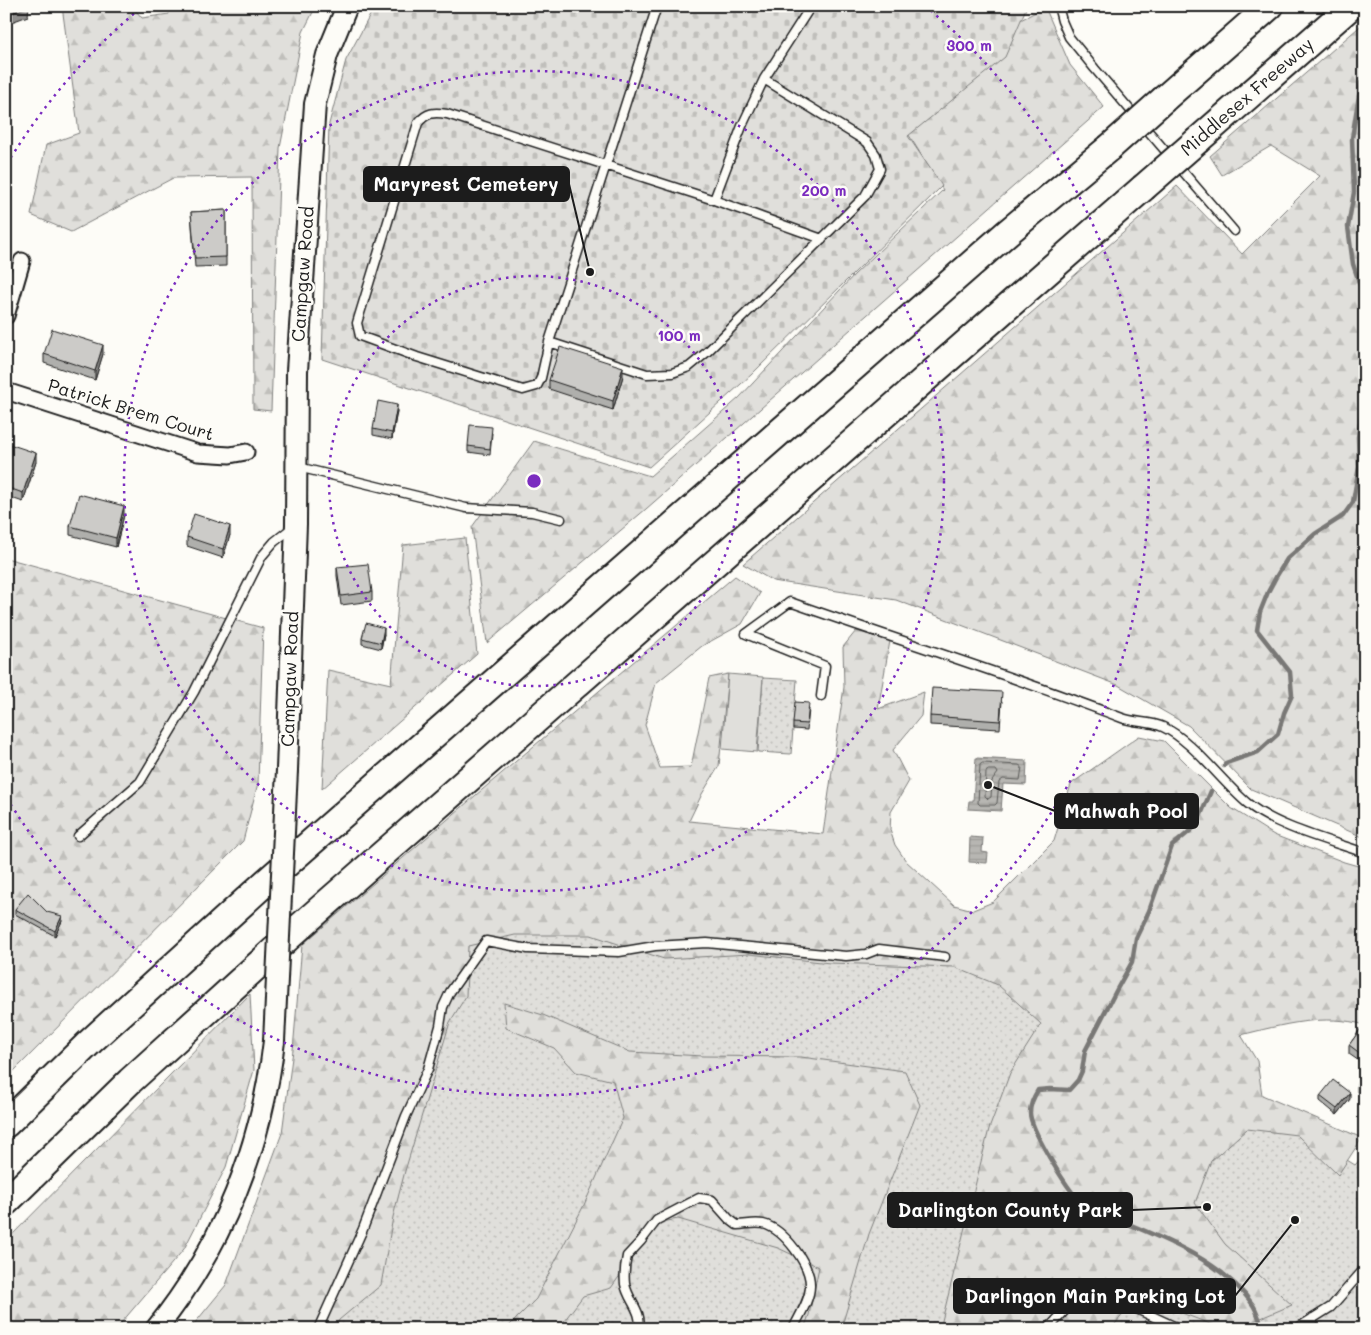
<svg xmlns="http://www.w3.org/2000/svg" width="1371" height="1335" font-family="Mali,sans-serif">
<defs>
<pattern id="green-dots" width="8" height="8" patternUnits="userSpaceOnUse" patternTransform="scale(1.25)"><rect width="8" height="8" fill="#e0dfdb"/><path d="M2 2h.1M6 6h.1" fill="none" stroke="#c0bfbb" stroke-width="1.8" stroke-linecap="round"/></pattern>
<pattern id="forest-firs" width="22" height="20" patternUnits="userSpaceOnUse" patternTransform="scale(1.25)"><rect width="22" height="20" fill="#e0dfdb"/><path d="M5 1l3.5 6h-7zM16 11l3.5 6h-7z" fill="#c0bfbb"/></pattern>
<pattern id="cemetery-stones" width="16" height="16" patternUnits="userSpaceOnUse" patternTransform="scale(1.25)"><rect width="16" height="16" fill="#e0dfdb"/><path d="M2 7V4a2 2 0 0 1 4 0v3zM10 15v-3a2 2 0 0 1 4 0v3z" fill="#c0bfbb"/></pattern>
<pattern id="water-rules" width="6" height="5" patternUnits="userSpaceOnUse" patternTransform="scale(1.25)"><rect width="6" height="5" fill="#b7b6b2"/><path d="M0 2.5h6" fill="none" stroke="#9d9c98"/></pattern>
</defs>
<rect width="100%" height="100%" fill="#fdfcf7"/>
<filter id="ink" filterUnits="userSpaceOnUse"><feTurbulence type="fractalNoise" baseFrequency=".02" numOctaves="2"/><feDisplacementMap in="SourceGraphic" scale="10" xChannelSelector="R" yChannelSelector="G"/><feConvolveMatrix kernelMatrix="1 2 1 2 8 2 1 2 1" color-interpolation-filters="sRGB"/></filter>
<g filter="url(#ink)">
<!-- green -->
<path fill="url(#green-dots)" stroke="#7e7e7c" d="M763 678 797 680 791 754 758 752Z
M489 920 883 934 1143 1034 1355 1165 1365 1154V1329H295L458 947Z"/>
<!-- forest -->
<path fill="url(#forest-firs)" stroke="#7e7e7c" d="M62 6H132L142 18 169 14V6H316L303 32 280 148 271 411 253 409 252 177 173 178 71 232 31 215 46 145 79 133Z
M1045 7 1070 65 1104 107 646 509 487 643 472 527 534 441 650 476 739 398 854 275 943 190 889 103 968 48Z
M1365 22V838L1251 789 1189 726 1118 685 896 600 773 581 743 564 1177 186 1242 254 1320 176 1271 146 1222 175 1210 156Z
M465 538 477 654 322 789 328 670 391 684 403 545Z
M6 558 263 628 258 783 243 841 6 1079Z
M735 576 760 593 742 624 702 646 656 683 645 725 660 768 691 767 709 678 728 674 719 766 702 794 689 821 823 834 844 687 843 647 856 631 890 641 878 709 924 692 921 716 893 750 909 781 891 812 890 830 895 845 906 861 954 905 973 910 993 902 1054 841 1071 784 1139 736 1164 741 1231 808 1274 835 1344 862 1365 868V1025C1325 1013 1281 1025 1241 1035L1257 1061 1262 1095 1362 1138 1338 1175 1297 1135 1247 1129 1211 1161 1195 1203 1225 1244 1292 1305 1235 1329H1230L1210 1324 1138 1296 1111 1329H940L989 1129 1010 1073 1041 1024 998 985 954 967 830 963 749 954 664 959 591 935H515L468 946 466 996 450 1022 405 1171 393 1217 381 1285 339 1320 335 1329H190L226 1285 282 1133 293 1050 302 945 476 795Z
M250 994 254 1070 226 1167 184 1249 116 1329H6V1241Z
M504 1003 543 1015 630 1052 703 1056 801 1057 905 1071 920 1105 869 1234 841 1329H804L809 1315 819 1267 778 1248 678 1219 657 1223 611 1288 583 1296 558 1329H506L536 1299 584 1205 623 1118 613 1081 576 1072 554 1048 506 1028Z"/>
<!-- cemetery -->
<path fill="url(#cemetery-stones)" stroke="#7e7e7c" d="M375 6H1027L1005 57 908 136 942 186 751 375 649 467 322 359 329 124 346 60Z"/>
<!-- pitch -->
<path fill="#e0dfdb" stroke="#7e7e7c" d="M728 674 763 677 757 752 722 749Z"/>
<!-- water -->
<path fill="url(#water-rules)" stroke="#797876" d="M976 758 1027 761 1026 785 1003 784 1001 811 968 809 969 801H973Z
M970 837 983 838 982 852 988 853 987 863 969 862Z"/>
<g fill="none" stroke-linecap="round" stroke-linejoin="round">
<!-- shore -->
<path stroke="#5a5a58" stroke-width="1" d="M983 763 1019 765 1022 767 1020 780 1003 779 999 782 997 803 995 805H980L978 803 980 765Z
M989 770H996L998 773 992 781 991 797 988 799 985 796 986 772Z"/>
<!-- stream -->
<path stroke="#797876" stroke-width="4.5" d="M1365 73 1361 83 1352 138 1354 192 1348 227 1353 264 1363 294 1365 308
M1224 766 1226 763 1258 752 1278 734 1284 713 1292 695 1290 672 1257 630 1260 612 1268 592 1276 577 1287 559 1315 534 1343 516 1353 502 1359 467 1358 437 1365 390
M1211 791 1196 826 1172 846 1149 911 1136 938 1132 962 1117 989 1085 1051 1082 1071 1078 1080 1069 1090 1050 1089 1038 1090C1033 1098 1028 1110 1031 1119 1037 1139 1073 1202 1091 1211 1098 1215 1108 1216 1116 1219 1163 1238 1224 1262 1253 1305 1257 1311 1259 1319 1262 1326"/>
<defs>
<path id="lane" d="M657 6 549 342 647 374 672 373 689 367 707 352 865 196 880 169 876 155 867 142 764 79
M1058 6 1062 21 1069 37 1095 69 1234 231
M714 200 742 126 764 79 811 6
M549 342 541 378 537 386 523 390 417 357 360 336 357 323 418 123C427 112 434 112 447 114L714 200 822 239
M298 467 466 508 532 512 561 519
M821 696 825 666 746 634 790 602C900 641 1013 676 1122 718 1135 723 1150 721 1163 727 1192 740 1221 781 1247 803 1276 827 1328 840 1365 853
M78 836 140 782 194 692 262 556 274 542 293 527
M318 1329 363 1229 406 1116 428 1069 440 1026 443 1007 450 992 486 941 528 949 619 952 655 946 707 943 846 956 866 954 879 949 945 957
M639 1329C643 1311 628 1301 625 1284 624 1275 625 1265 627 1256L641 1241 657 1220 699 1198 712 1200 729 1219 737 1225C746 1225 754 1222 763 1224 784 1229 811 1265 810 1286 810 1300 799 1316 793 1329
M1048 1329 1081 1293 1100 1292 1180 1329
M1296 1329 1331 1307 1365 1268
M1311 1329 1313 1318"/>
<path id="street" d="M6 316 22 261
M6 391 198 453 230 455 246 452"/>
<path id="secondary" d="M287 770 296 524 297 371 315 104 327 55 347 6
M156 1329C223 1246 262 1146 274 1041"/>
<path id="highway" d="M1164 99 1270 6
M1198 140 1351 6
M6 1124 91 1041 266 882 1008 232 1109 148
M6 1202 130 1081 303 924 1143 188"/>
</defs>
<!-- lane casing -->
<use href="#lane" stroke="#1c1c1c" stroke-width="11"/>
<!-- street casing -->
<use href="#street" stroke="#1c1c1c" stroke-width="19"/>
<!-- secondary casing -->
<use href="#secondary" stroke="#1c1c1c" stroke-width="24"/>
<!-- highway casing -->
<use href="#highway" stroke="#1c1c1c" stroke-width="30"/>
<!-- lane -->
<use href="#lane" stroke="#fdfcf7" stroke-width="8"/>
<!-- street -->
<use href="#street" stroke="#fdfcf7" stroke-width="15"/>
<!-- secondary -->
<use href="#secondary" stroke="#fdfcf7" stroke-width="20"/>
<!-- highway -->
<use href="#highway" stroke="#fdfcf7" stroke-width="26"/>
<defs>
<path id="secondary-bridge" d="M274 1041 287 770"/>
<path id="highway-bridge" d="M1109 148 1164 99
M1143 188 1198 140"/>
</defs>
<!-- secondary-bridge casing -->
<use href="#secondary-bridge" stroke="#1c1c1c" stroke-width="24" stroke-linecap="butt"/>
<!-- highway-bridge casing -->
<use href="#highway-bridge" stroke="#1c1c1c" stroke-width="30" stroke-linecap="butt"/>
<!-- secondary-bridge -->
<use href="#secondary-bridge" stroke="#fdfcf7" stroke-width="20"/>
<!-- highway-bridge -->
<use href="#highway-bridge" stroke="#fdfcf7" stroke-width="26"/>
</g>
<!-- wall -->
<path fill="#afafac" stroke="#1c1c1c" d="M226 210V266L195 267 191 212Z
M44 354H103L95 380 44 363Z
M623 376 613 410 549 389V380Z
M397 411 392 439 373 435V429Z
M492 433 490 455 468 452V446Z
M6 443 36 462 23 502 6 496Z
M124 515 116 547 70 535V526Z
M230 535 223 558 187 546V537Z
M337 567 372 592V601L341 605 337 576Z
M384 634 381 649 362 644V638Z
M1002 701 1000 729 930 725V716Z
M809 709 807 730 793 729V723Z
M15 909 47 912 62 921 55 936 15 914Z
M1365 1023V1065L1349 1054V1045Z
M1365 1073V1097L1357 1092V1083Z
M1320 1096 1350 1099 1337 1115 1320 1101Z"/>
<!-- shaded-wall -->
<path fill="#8f8e8c" stroke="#1c1c1c" d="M29 6 28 16 6 24V15Z
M103 345V354L95 380V371Z
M623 367V376L613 410V401Z
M397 405V411L392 439V433Z
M36 453V462L23 502V493Z
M124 506V515L116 547V538Z
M230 526V535L223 558V549Z
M384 628V634L381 649V643Z
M62 916V921L55 936V931Z
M1350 1093V1099L1337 1115V1109Z"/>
<!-- building -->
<path fill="#cccbc8" stroke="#1c1c1c" d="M6 6H28V7L6 15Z
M226 210V257L195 258 191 212Z
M52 329 103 345 95 371 44 354Z
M560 347 623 367 613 401 549 380Z
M378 401 397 405 392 433 373 429Z
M470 425 492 427 490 449 468 446Z
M6 443 36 453 23 493 6 487Z
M79 494 124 506 116 538 70 526Z
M194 514 230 526 223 549 187 537Z
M368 564 372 592 341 596 337 567Z
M366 623 384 628 381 643 362 638Z
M932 688 1002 692 1000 721 930 716Z
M795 702 809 703 807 724 793 723Z
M28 893 47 912 62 916 55 931 15 909Z
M1365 1023V1057L1349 1045Z
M1365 1073V1088L1357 1083Z
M1333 1080 1350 1093 1337 1109 1320 1096Z
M1146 1319 1163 1329H1140Z"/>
</g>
<!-- distance rings -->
<g fill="none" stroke="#7b2cbf" stroke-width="2.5" stroke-dasharray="2.5 5">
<circle cx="534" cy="481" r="205"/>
<circle cx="534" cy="481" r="410"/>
<path d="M7 164A615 615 0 0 1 143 6M925 6A615 615 0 1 1 7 798"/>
</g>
<g text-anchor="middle" stroke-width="5" stroke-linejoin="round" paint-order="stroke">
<!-- street labels -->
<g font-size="18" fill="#1c1c1c" stroke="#fdfcf7">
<text transform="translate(1247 97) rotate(-41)" y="6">Middlesex Freeway</text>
<text transform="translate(303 274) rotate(-86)" y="6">Campgaw Road</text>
<text transform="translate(131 410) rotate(17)" y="6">Patrick Brem Court</text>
<text transform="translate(290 679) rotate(-88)" y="6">Campgaw Road</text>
</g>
</g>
<circle cx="534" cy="481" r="8" fill="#7b2cbf" stroke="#fdfcf7" stroke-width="2.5"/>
<g font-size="15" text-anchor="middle" font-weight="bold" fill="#7b2cbf" stroke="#fdfcf7" stroke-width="5" stroke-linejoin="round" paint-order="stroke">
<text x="969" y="51">300 m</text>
<text x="824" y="196">200 m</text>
<text x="679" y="341">100 m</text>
</g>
<!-- callouts -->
<path fill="none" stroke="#1c1c1c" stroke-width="2" d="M590 272L569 184M988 785L1055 811M1207 1207L1132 1210M1295 1220L1235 1296"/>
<g fill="#1c1c1c" stroke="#fdfcf7" stroke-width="2">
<circle cx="590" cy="272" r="5"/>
<circle cx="988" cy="785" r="5"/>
<circle cx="1207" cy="1207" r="5"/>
<circle cx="1295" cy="1220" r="5"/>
</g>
<g fill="#1c1c1c" stroke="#1c1c1c" stroke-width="2">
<rect x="364" y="167" width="205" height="34" rx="5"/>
<rect x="1055" y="794" width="143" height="34" rx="5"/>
<rect x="888" y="1193" width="244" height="34" rx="5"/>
<rect x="954" y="1279" width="281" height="34" rx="5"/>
</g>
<g font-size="19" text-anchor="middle" font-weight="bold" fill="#fff">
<text x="466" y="191">Maryrest Cemetery</text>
<text x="1126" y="818">Mahwah Pool</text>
<text x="1010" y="1217">Darlington County Park</text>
<text x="1095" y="1303">Darlingon Main Parking Lot</text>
</g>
<!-- margin -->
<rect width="1371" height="1335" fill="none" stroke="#fdfcf7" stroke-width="25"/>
<rect x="12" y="12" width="1346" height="1310" fill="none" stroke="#1c1c1c" stroke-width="2" filter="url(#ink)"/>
</svg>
